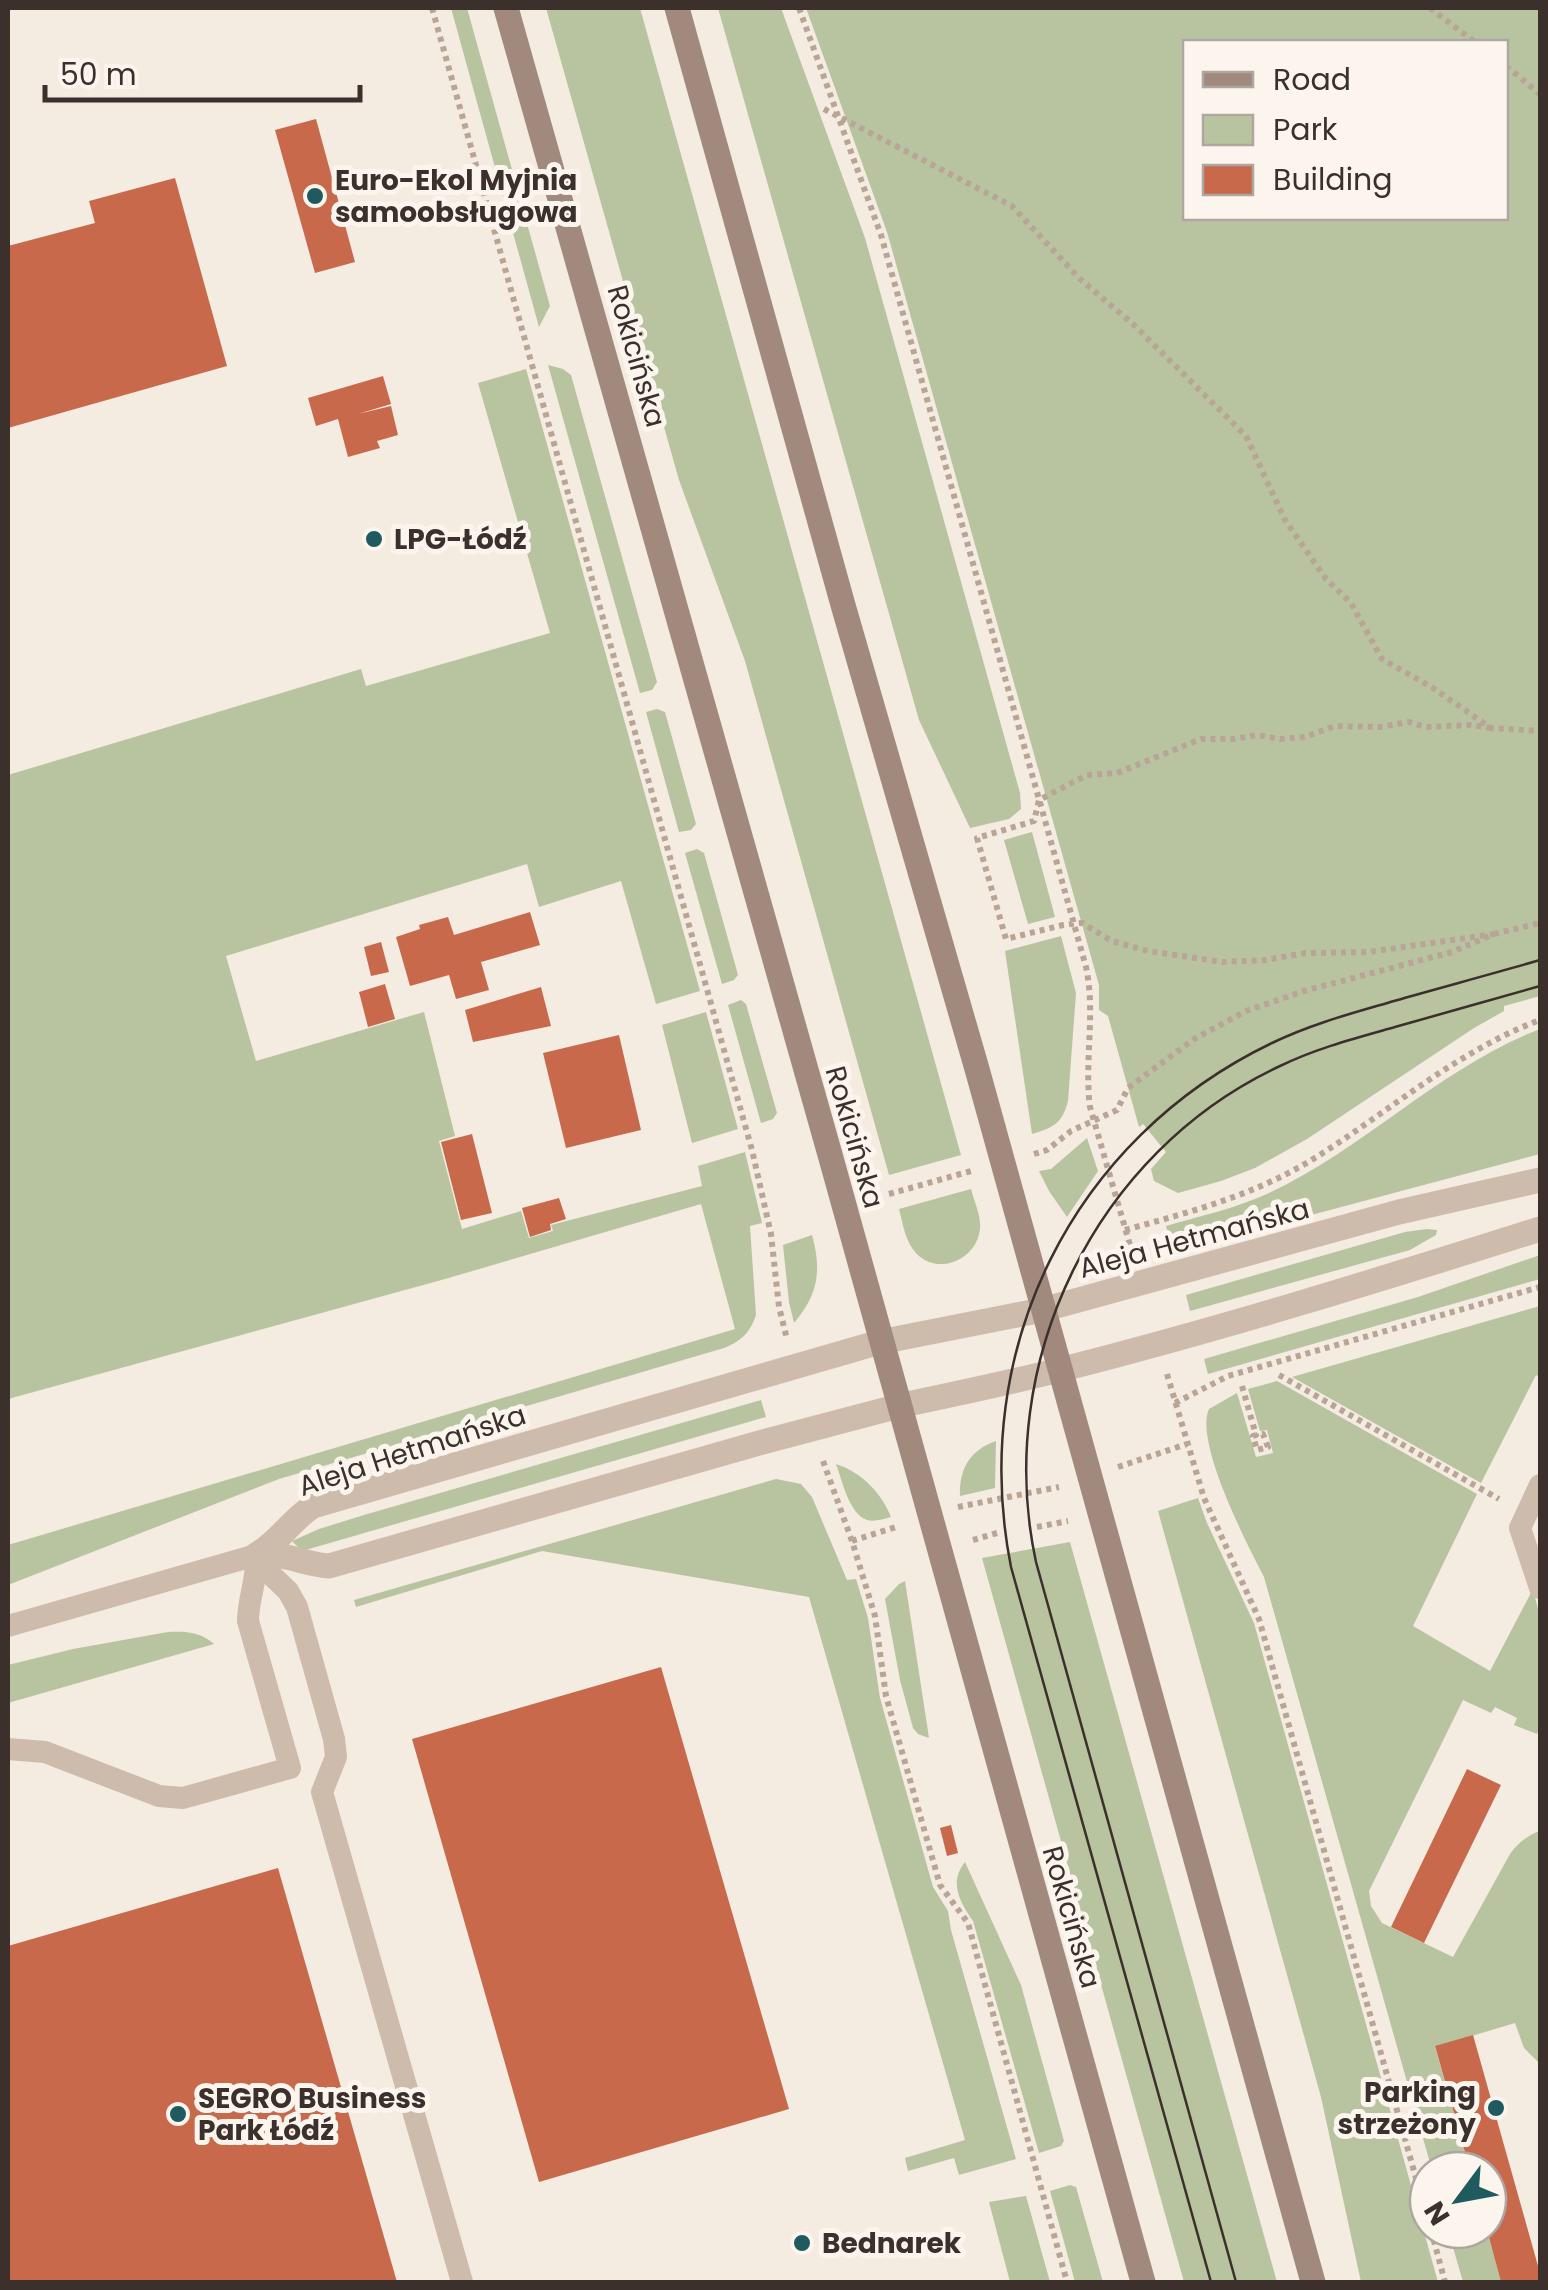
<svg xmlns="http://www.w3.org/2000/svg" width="1548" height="2290" font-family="Poppins,sans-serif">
<rect width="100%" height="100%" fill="#f4ebe1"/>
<!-- green -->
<path fill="#b8c4a0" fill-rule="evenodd" d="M451 8H467L550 306 539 327Z
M546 8H640L961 1155 889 1175 745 661 679 480Z
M718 8H781L865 238 1020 793 1021 809 1009 819 970 828 919 720Z
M806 8H1540V996L1504 1006V1011L1474 1028 1307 1139 1255 1168 1221 1181 1178 1193 1154 1181 1151 1169 1166 1152 1143 1124 1139 1127 1108 1016 1099 1010V985L887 232ZM1506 42V218H1186V42Z
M548 365 563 369 571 375 657 682 652 690 640 693Z
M526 369 700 991 656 1004 621 881 539 907 527 864 226 956 256 1061 424 1012 455 1136 439 1141 462 1229 521 1211 529 1238 553 1231 551 1225 702 1186 698 1166 745 1152 762 1223 750 1226 756 1315C750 1333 741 1341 724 1348L279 1479 8 1585V1545L735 1329 701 1204 445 1279 8 1399V775L361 669 366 686 550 633 478 383Z
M657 709 665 712 696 824 691 830 679 832 646 712Z
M1032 832 1055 917 1028 924 1004 840Z
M697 849 704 853 738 975 734 980 722 984 685 853Z
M1061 936 1076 993 1068 1101C1062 1123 1055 1127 1032 1134L1005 951Z
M741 1000 746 1004 777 1113 773 1119 761 1123 728 1005Z
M706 1012 738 1129 692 1143 662 1025Z
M1540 1029V1154L1173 1252 1166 1226C1200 1216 1237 1208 1269 1193 1365 1148 1441 1067 1540 1029Z
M1087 1138 1098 1171 1067 1217 1049 1191 1039 1171 1051 1169Z
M971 1189C974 1201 981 1215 980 1228 978 1259 938 1277 916 1253 905 1241 903 1224 899 1209Z
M1427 1229 1437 1230 1436 1235 1410 1250 1190 1311 1186 1295 1405 1232Z
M812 1235C822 1271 818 1295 794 1323L789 1302 783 1245Z
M1540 1255V1279L1208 1374 1204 1359 1418 1297Z
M1540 1306V1377L1536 1375 1481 1483 1292 1377Z
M1277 1381 1477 1494 1413 1626 1490 1671 1533 1589 1540 1617V1728L1537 1734 1514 1725 1517 1718 1495 1707 1491 1713 1463 1700 1369 1891 1371 1906 1382 1923 1453 1957 1510 1854C1518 1843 1528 1835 1540 1831V2064L1524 2048 1515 2023 1435 2047 1470 2170H1432L1264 1577C1247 1544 1194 1442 1209 1409L1237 1393 1256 1457 1273 1453 1267 1430 1260 1431 1248 1389Z
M761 1400 766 1417 302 1551 292 1541 319 1529 364 1515Z
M996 1441 995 1488 960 1496C959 1469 970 1450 996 1441Z
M836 1464C861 1472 881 1492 891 1517 883 1519 875 1522 867 1520 849 1514 842 1480 836 1464Z
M776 1479 801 1484 812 1497 847 1580 856 1579 868 1618 880 1698 933 1887 948 1911 951 1930 1016 2159 959 2175 954 2158 908 2171 905 2158 965 2140 809 1597 542 1551 356 1607 354 1600Z
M1198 1498 1207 1523 1254 1623 1438 2282H1361L1321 2097 1158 1511Z
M1070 1542 1277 2282H1184L982 1558Z
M905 1581 929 1738 918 1734 913 1728 900 1680 885 1599 899 1584Z
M168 1632C185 1631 201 1632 214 1644L8 1703V1665L73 1649Z
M965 1862 1021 1985 1064 2141 1061 2146 1039 2153 973 1921C959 1901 949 1882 965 1862Z
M1070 2185 1076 2187 1103 2282H1075L1050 2191Z
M1026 2196 1050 2282H1010L989 2202Z
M1448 2230H1487L1501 2282H1463Z"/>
<!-- building -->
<path fill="#c8694b" d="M316 119 355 262 315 273 275 130Z
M175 178 227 366 8 428V246L95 223 89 201Z
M383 376 391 404 358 414 391 406 398 435 377 441 380 448 348 457 338 419 316 426 308 398Z
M530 912 540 945 481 962 489 990 456 999 449 975 410 986 396 937 420 929 419 925 448 917 454 935Z
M381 942 389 972 371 976 364 947Z
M385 984 395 1019 368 1027 359 992Z
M541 987 551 1026 473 1042 465 1010Z
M619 1035 641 1130 566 1148 543 1053Z
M472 1134 492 1213 461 1220 441 1142Z
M559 1198 566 1219 550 1224 551 1230 530 1237 522 1208Z
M661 1667 789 2109 539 2182 412 1739Z
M1467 1769 1501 1785 1424 1943 1391 1927Z
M951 1825 958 1853 947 1856 940 1828Z
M278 1868 397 2282H8V1946Z
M1473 2035 1540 2273V2282H1501L1487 2230 1488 2170H1470L1435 2046Z"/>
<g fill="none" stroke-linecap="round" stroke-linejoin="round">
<!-- path -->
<path stroke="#b9a596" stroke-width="6" stroke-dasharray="5 5" stroke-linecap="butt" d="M432 8 752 1150 771 1234 779 1307 787 1339
M799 8 881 235 1086 967C1096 1014 1084 1060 1090 1107L1132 1252
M1430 8 1475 42
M1506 66 1540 94
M824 109 1012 206 1080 279 1134 325 1246 436 1285 520 1326 579 1351 603 1382 659 1433 688 1491 728 1540 731
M1494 934 1540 923
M1034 1154 1047 1150 1071 1131 1117 1110 1128 1088 1194 1039 1246 1011 1304 991 1452 952 1494 934 1369 952 1306 953 1265 960 1223 962 1148 951 1112 941 1082 923 1063 925 1006 939 977 838 1034 821 1039 800 1087 775 1117 773 1201 739H1235L1257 735 1280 739 1305 737 1335 726 1380 727 1409 722 1425 727 1471 725 1491 728
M889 1194 971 1171
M1125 1230C1194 1211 1258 1194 1318 1156 1391 1110 1459 1050 1540 1020
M1167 1374 1204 1498 1259 1619 1428 2221
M1279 1375 1499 1499
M1242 1386 1256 1435 1253 1436 1257 1450 1268 1447 1263 1434 1256 1435
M1175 1403 1228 1376 1540 1287
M823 1461 852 1541 875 1616 886 1696 940 1885 968 1923 1067 2282
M1118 1467 1187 1444
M958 1507 1059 1487
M1037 1527 1068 1521
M973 1540 997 1533
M852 1541 899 1526
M1431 2230 1445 2282"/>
<!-- service -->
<path stroke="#cdbbac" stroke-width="22" d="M1540 1485 1520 1528 1540 1588
M256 1555 267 1571 288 1591 297 1607 334 1739 336 1757 322 1792 462 2282
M8 1626 256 1555
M8 1749 45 1752 159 1796 183 1798 290 1768 248 1621C248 1598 258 1578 256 1555"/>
<!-- minor -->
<path stroke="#cdbbac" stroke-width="25" d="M256 1555C284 1552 303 1564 329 1566L759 1443 899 1406
M256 1555C279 1542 291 1520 313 1506L880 1342"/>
<!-- tertiary -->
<path stroke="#cdbbac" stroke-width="25" d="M880 1342 1042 1310 1399 1212 1540 1180
M899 1406C954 1394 1009 1383 1063 1369 1224 1328 1382 1279 1540 1229"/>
<!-- secondary -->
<path stroke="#a18a7d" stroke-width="25" d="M506 8C723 764 933 1524 1143 2282
M677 8 843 605 977 1069 1313 2282"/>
<!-- tram -->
<path stroke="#3b302b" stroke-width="2.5" d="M1211 2282 1011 1567C968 1350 1072 1139 1272 1043 1311 1024 1353 1013 1394 1001 1443 987 1492 974 1540 960
M1236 2282 1036 1562C993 1363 1095 1152 1280 1066 1317 1048 1356 1038 1395 1027 1443 1013 1492 1000 1540 986"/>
</g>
<!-- markers -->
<g fill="#1f5a5e" stroke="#fbf5ee" stroke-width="4">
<circle cx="315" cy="196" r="10"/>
<circle cx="374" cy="539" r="10"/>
<circle cx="1496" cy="2108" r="10"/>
<circle cx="178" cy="2114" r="10"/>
<circle cx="802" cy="2243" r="10"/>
</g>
<g text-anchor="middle" stroke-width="10" stroke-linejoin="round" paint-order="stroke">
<!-- poi labels -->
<g font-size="28" font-weight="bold" fill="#3b302b" stroke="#fbf5ee" text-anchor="start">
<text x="335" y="190">Euro-Ekol Myjnia<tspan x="335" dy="32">samoobsługowa</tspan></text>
<text x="394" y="549">LPG-Łódź</text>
<text x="1476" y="2102" text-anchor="end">Parking<tspan x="1476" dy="32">strzeżony</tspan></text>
<text x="198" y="2108">SEGRO Business<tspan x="198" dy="32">Park Łódź</tspan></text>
<text x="822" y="2253">Bednarek</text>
</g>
<!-- street labels -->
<g font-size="28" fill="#3b302b" stroke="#fbf5ee">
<text transform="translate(637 356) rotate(74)" y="10">Rokicińska</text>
<text transform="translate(855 1137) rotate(74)" y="10">Rokicińska</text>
<text transform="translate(1194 1238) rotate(-15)" y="10">Aleja Hetmańska</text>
<text transform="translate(412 1450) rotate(-18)" y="10">Aleja Hetmańska</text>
<text transform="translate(1072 1917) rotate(74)" y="10">Rokicińska</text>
</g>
</g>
<!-- border -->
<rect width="1548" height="2290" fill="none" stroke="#3b302b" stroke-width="20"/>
<!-- legend -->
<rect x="1183" y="40" width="325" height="180" fill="#fbf5ee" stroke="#aea6a0" stroke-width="2.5"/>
<rect x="1203" y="72" width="50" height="15" fill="#a18a7d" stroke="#aea6a0" stroke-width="2.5"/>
<text x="1273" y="90" font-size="30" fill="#3b302b">Road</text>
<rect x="1203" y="115" width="50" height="30" fill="#b8c4a0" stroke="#aea6a0" stroke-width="2.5"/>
<text x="1273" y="140" font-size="30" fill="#3b302b">Park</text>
<rect x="1203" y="165" width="50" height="30" fill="#c8694b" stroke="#aea6a0" stroke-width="2.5"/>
<text x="1273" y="190" font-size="30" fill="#3b302b">Building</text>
<!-- north arrow -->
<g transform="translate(1458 2200) rotate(238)"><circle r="48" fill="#fbf5ee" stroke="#aea6a0" stroke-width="2.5"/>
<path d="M0-8L18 38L0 25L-18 38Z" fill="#1f5a5e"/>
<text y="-15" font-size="28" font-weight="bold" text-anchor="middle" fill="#3b302b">N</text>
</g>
<!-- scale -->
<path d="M45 85v15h315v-15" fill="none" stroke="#3b302b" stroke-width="5"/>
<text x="60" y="85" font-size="30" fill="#3b302b" stroke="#fbf5ee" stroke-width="8" paint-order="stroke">50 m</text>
</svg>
